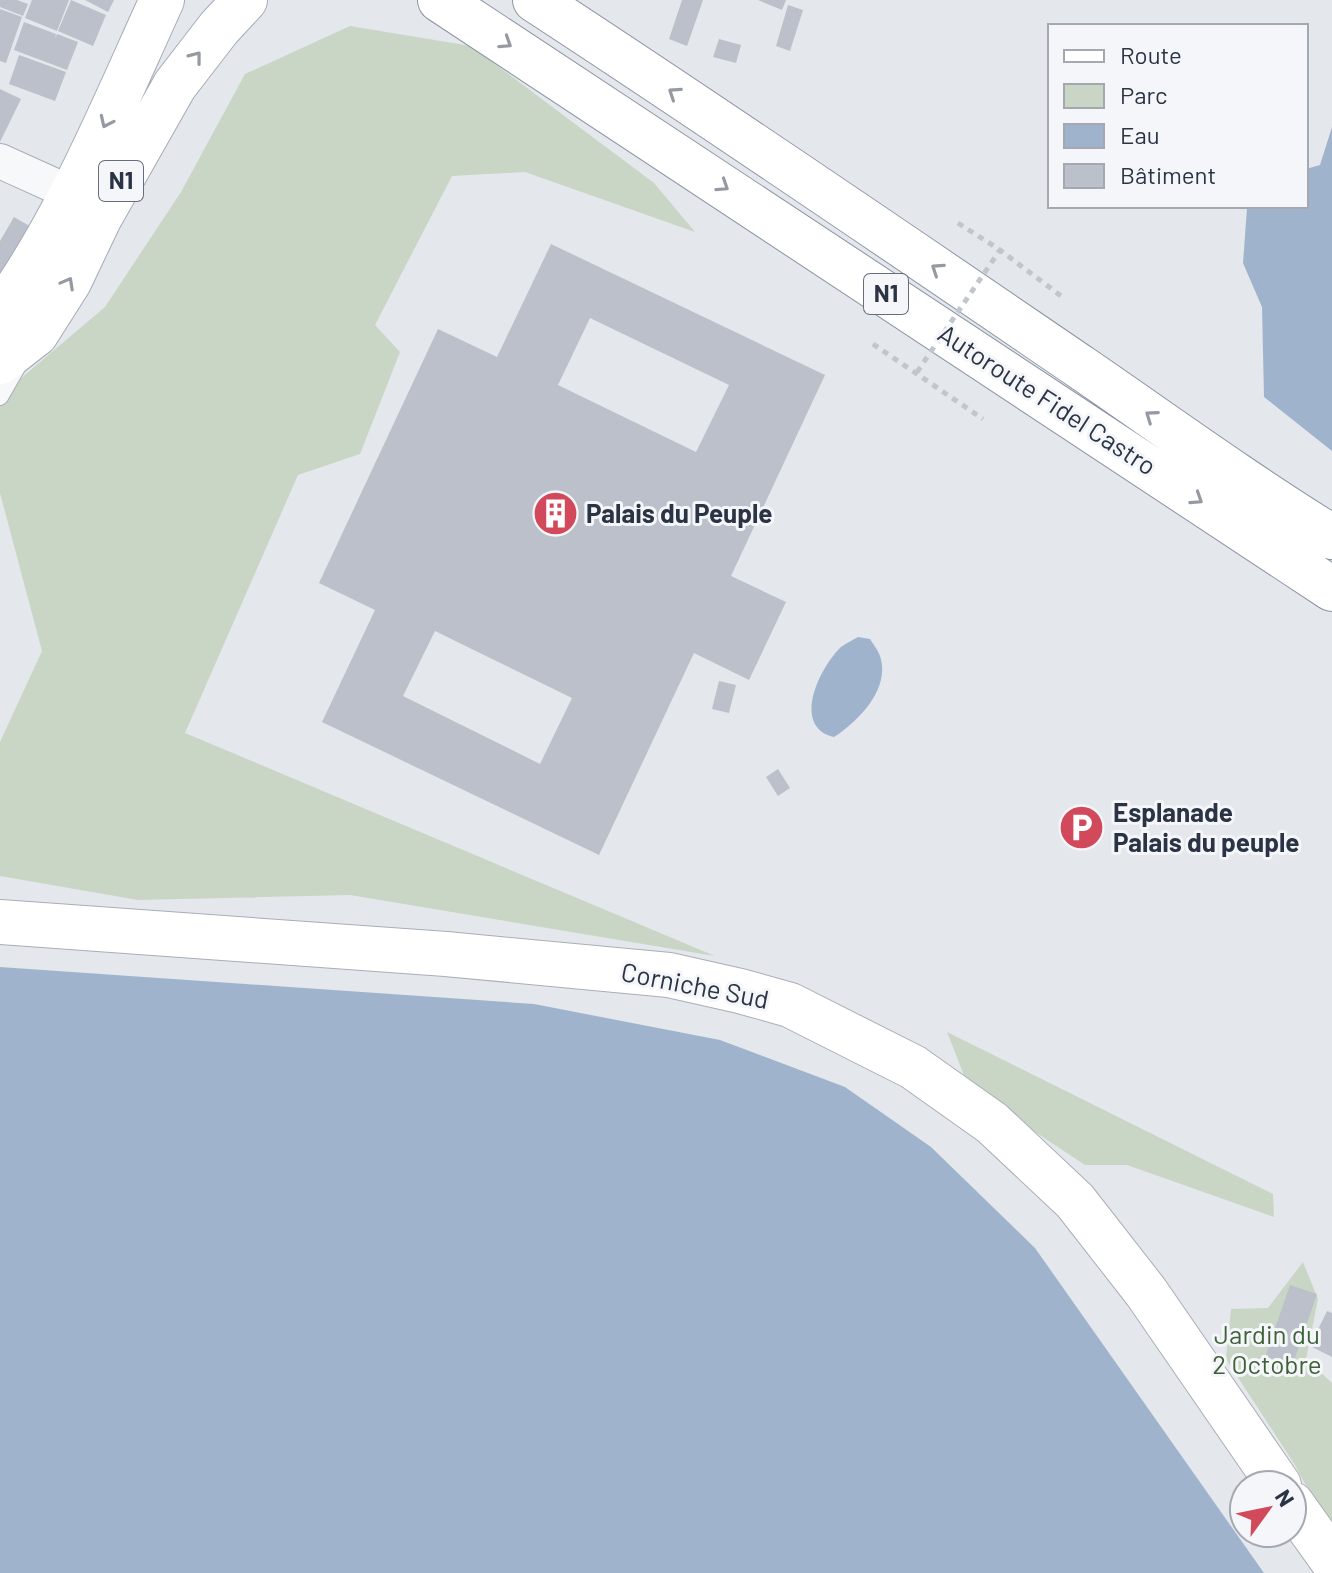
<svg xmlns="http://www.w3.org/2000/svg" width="1332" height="1573" font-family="Barlow,sans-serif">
<rect width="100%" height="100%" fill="#e4e7ec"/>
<!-- green -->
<path fill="#c9d6c5" d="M350 26 471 46 654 183 695 232 525 172 452 176 375 325 400 352 360 454 298 475 185 733 715 956 350 895 138 900 0 876V742L42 651 0 493V396L105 307 181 192 245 74Z
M947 1032 1273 1194 1274 1217 1127 1165H1085L969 1088Z
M1303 1262 1318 1299 1306 1359 1332 1383V1534L1295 1465 1226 1359 1231 1309 1268 1308Z"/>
<!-- water -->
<path fill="#9fb4cc" d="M1332 127V451L1264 397 1262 307 1243 263 1247 208 1306 206V169L1320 165Z
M858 637 870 639C873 644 878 650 880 656 891 689 858 721 834 737 791 727 819 668 841 647 846 643 853 640 858 637Z
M0 967 534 1004 720 1040 845 1087 931 1147 1035 1248 1264 1573H0Z"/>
<!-- building -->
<path fill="#bbc0ca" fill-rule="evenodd" d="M0 0H17L28 4 23 16 0 7Z
M32 0H69L57 31 25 18Z
M71 0 106 15 93 46 58 31Z
M85 0H114L108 12Z
M682 0H703L687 46 669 39Z
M758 0H786L782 10Z
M788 5 803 10 790 51 776 46Z
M0 9 22 17 6 63 0 61Z
M24 22 56 34 55 38 57 34 78 42 67 70 14 50Z
M719 39 741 45 736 63 713 57Z
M19 55 66 72 55 101 9 84Z
M0 89 21 99 0 142Z
M14 217 33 228 0 280V241Z
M551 244 825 375 731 576 786 602 749 680 694 653 599 855 322 722 375 610 319 583 438 329 497 357ZM590 318 729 385 696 452 558 385ZM435 631 572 698 540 764 403 696Z
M719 681 736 685 729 713 712 709Z
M778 769 790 788 778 796 766 777Z
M1290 1285 1317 1294 1289 1375 1262 1366Z
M1327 1311 1332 1313V1357L1310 1346Z"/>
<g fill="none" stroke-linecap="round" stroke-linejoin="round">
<defs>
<path id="lane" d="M0 397 19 364"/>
<path id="street" d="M0 161 73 194"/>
<path id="secondary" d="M0 922 446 954 669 975 740 991 790 1005 913 1067 992 1123 1075 1201 1146 1292 1279 1485
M1292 1504 1332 1560"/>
<path id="primary" d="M0 313C69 217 113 107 162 0
M0 362 36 334 69 282 99 219 175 85 219 28 245 0"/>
<path id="highway" d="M440 0 1332 589
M535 0C719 120 900 244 1082 368 1165 425 1246 484 1332 537"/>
</defs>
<!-- lane casing -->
<use href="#lane" stroke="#a9aeb7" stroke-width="18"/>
<!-- street casing -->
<use href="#street" stroke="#a9aeb7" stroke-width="36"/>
<!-- secondary casing -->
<use href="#secondary" stroke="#a9aeb7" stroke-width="46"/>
<!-- primary casing -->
<use href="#primary" stroke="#a3abb8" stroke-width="46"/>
<!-- highway casing -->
<use href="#highway" stroke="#8b94a3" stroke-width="46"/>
<!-- path -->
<path stroke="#c2c5cb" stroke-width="5" stroke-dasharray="6 6" stroke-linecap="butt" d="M958 223 1000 250 1065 299
M873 344 983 419"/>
<!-- lane -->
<use href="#lane" stroke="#f7f8fa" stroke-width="16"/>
<!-- street -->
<use href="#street" stroke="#f7f8fa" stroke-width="34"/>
<!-- secondary -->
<use href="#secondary" stroke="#fff" stroke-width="44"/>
<!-- primary -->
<use href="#primary" stroke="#fff" stroke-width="44"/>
<!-- highway -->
<use href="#highway" stroke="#fff" stroke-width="44"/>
<!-- path-bridge -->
<path stroke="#c2c5cb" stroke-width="5" stroke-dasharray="6 6" stroke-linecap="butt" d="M917 372 1000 250"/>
</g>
<!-- one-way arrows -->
<defs><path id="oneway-chevron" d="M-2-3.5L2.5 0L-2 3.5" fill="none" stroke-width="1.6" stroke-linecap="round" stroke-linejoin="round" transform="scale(2)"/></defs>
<g stroke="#959aa2">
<use href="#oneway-chevron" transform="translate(506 43) rotate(33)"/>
<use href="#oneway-chevron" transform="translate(196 57) rotate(-52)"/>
<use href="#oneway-chevron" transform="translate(674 93) rotate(-146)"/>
<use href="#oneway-chevron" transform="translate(106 122) rotate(115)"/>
<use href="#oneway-chevron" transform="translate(723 186) rotate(33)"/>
<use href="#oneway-chevron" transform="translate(937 269) rotate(-146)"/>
<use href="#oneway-chevron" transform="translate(68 283) rotate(-61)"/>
<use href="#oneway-chevron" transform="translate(1151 416) rotate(-145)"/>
<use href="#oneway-chevron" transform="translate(1197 499) rotate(33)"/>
</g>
<!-- icons -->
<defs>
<symbol id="building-disc" viewBox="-11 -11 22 22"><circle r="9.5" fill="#d1495b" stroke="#f4f6f9"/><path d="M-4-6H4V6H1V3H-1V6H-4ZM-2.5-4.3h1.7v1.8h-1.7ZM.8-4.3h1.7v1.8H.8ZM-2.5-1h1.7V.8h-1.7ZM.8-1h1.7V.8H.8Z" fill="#fff"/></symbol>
<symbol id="parking-disc" viewBox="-11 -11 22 22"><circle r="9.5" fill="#d1495b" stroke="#f4f6f9"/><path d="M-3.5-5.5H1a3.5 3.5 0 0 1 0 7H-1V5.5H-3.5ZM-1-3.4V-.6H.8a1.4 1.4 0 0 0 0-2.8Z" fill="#fff"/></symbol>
</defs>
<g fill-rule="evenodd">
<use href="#building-disc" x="530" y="488" width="51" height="51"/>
<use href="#parking-disc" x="1056" y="802" width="51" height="51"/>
</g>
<g text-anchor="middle" stroke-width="6" stroke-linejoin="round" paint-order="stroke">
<!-- shield labels -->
<g fill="#f4f6f9" stroke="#676e7b" stroke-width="2">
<rect x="99" y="161" width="44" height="40" rx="6"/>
<rect x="864" y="274" width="44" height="40" rx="6"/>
</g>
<g font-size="24" font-weight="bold" fill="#2b3445">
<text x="121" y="189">N1</text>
<text x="886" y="302">N1</text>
</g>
<!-- street labels -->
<g font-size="26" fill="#2b3445" stroke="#f4f6f9">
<text transform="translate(1047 400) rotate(33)" y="9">Autoroute Fidel Castro</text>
<text transform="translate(695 986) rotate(11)" y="9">Corniche Sud</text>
</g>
<!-- poi labels -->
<g font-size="26" font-weight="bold" fill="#2b3445" stroke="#f4f6f9" text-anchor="start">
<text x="586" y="523">Palais du Peuple</text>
<text x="1113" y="822">Esplanade<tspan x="1113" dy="30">Palais du peuple</tspan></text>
</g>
<!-- park labels -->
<g font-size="26" fill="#3f6138" stroke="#f4f6f9">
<text x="1267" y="1344">Jardin du<tspan x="1267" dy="30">2 Octobre</tspan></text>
</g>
</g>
<!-- legend -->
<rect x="1048" y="24" width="260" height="184" fill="#f4f6f9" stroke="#a4a8b1" stroke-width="2"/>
<rect x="1064" y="50" width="40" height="12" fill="#ffffff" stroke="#a4a8b1" stroke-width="2"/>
<text x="1120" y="64" font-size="24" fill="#2b3445">Route</text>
<rect x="1064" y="84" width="40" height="24" fill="#c9d6c5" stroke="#a4a8b1" stroke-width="2"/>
<text x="1120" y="104" font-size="24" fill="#2b3445">Parc</text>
<rect x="1064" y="124" width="40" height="24" fill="#9fb4cc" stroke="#a4a8b1" stroke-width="2"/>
<text x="1120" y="144" font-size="24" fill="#2b3445">Eau</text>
<rect x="1064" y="164" width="40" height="24" fill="#bbc0ca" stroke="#a4a8b1" stroke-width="2"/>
<text x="1120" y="184" font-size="24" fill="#2b3445">Bâtiment</text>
<!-- north arrow -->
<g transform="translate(1268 1509) rotate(57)"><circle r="38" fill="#f4f6f9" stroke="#a4a8b1" stroke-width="2"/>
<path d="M0-6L14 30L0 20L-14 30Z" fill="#d1495b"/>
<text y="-12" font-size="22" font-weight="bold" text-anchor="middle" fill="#2b3445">N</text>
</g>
</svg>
